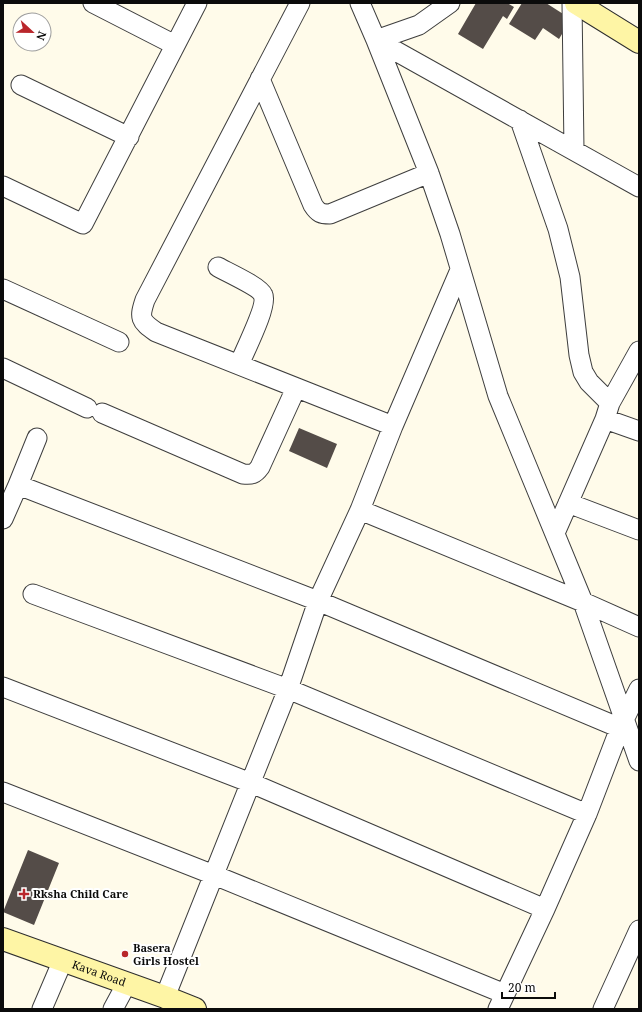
<svg xmlns="http://www.w3.org/2000/svg" width="642" height="1012" font-family="'Noto Serif',serif">
<rect width="100%" height="100%" fill="#fffbea"/>
<!-- building -->
<path fill="#544c48" d="M476 3H507L514 7 507 19 503 16 483 49 458 34Z
M522 3H546L571 19 559 39 543 28 535 40 509 24Z
M299 428 337 444 327 468 289 451Z
M28 850 59 863 34 925 3 912Z"/>
<g fill="none" stroke-linecap="round" stroke-linejoin="round">
<defs>
<path id="street" d="M93 3 175 45
M300 3 145 300C139 318 140 321 156 332L393 426
M360 3 376 40 429 173 450 234 498 396 583 602 639 761
M572 3 574 150
M376 40 639 187
M376 40 419 25 450 3
M260 79 313 205C318 213 321 214 330 214L429 173
M21 85 129 137
M520 120 558 229 570 277 579 355 583 372 589 382 610 403
M3 186 83 224 197 3
M218 267C227 272 260 287 263 295 268 306 244 352 239 365
M3 289 119 342
M3 368 87 408
M102 413 243 474C252 475 255 474 260 467L296 388
M605 419 639 431
M18 485 37 438
M568 503 639 530
M360 510 583 602 639 627
M3 519 18 485 318 601 620 728
M555 533 605 419 610 403 639 351
M33 594 288 689 587 814
M3 687 251 783 545 909
M3 792 214 875 505 994
M165 997 288 689 318 601 360 510 393 426 460 270
M42 1009 63 960
M113 1009 127 983
M498 1009 545 909 587 814 620 728 639 689
M603 1009 639 930"/>
<g id="secondary">
<path d="M576 3 639 42"/>
<path id="s1" d="M3 939 165 997 195 1009"/>
</g>
</defs>
<!-- street casing -->
<use href="#street" stroke="#3e3e3e" stroke-width="21"/>
<!-- secondary casing -->
<use href="#secondary" stroke="#2d2d2d" stroke-width="24"/>
<!-- street -->
<use href="#street" stroke="#fff" stroke-width="19"/>
<!-- secondary -->
<use href="#secondary" stroke="#fef5a5" stroke-width="22"/>
</g>
<!-- markers -->
<g fill="#b9262b" stroke="#fff" stroke-width="1.5">
<path d="M22 888h4v4h4v4h-4v4h-4v-4h-4v-4h4z"/>
<circle cx="125" cy="954" r="4"/>
</g>
<g text-anchor="middle" stroke-width="4" stroke-linejoin="round" paint-order="stroke">
<!-- poi labels -->
<g font-size="11" font-weight="bold" fill="#0b0b0b" stroke="#fff" text-anchor="start">
<text x="33" y="898">Rksha Child Care</text>
<text x="133" y="952">Basera<tspan x="133" dy="13">Girls Hostel</tspan></text>
</g>
<!-- street labels -->
<g font-size="11" fill="#0b0b0b" stroke="#fff">
<text dy="4" stroke="none"><textPath href="#s1" startOffset="102">Kava Road</textPath></text>
</g>
</g>
<!-- border -->
<rect width="642" height="1012" fill="none" stroke="#0b0b0b" stroke-width="8"/>
<!-- north arrow -->
<g transform="translate(32 32) rotate(112)"><circle r="19" fill="#ffffff" stroke="#9d9d9d"/>
<path d="M0-3L7 15L0 10L-7 15Z" fill="#b9262b"/>
<text y="-6" font-size="11" font-weight="bold" text-anchor="middle" fill="#0b0b0b">N</text>
</g>
<!-- scale -->
<path d="M502 992v6h53v-6" fill="none" stroke="#0b0b0b" stroke-width="2"/>
<text x="508" y="992" font-size="12" fill="#0b0b0b" stroke="#ffffff" stroke-width="3" paint-order="stroke">20 m</text>
</svg>
